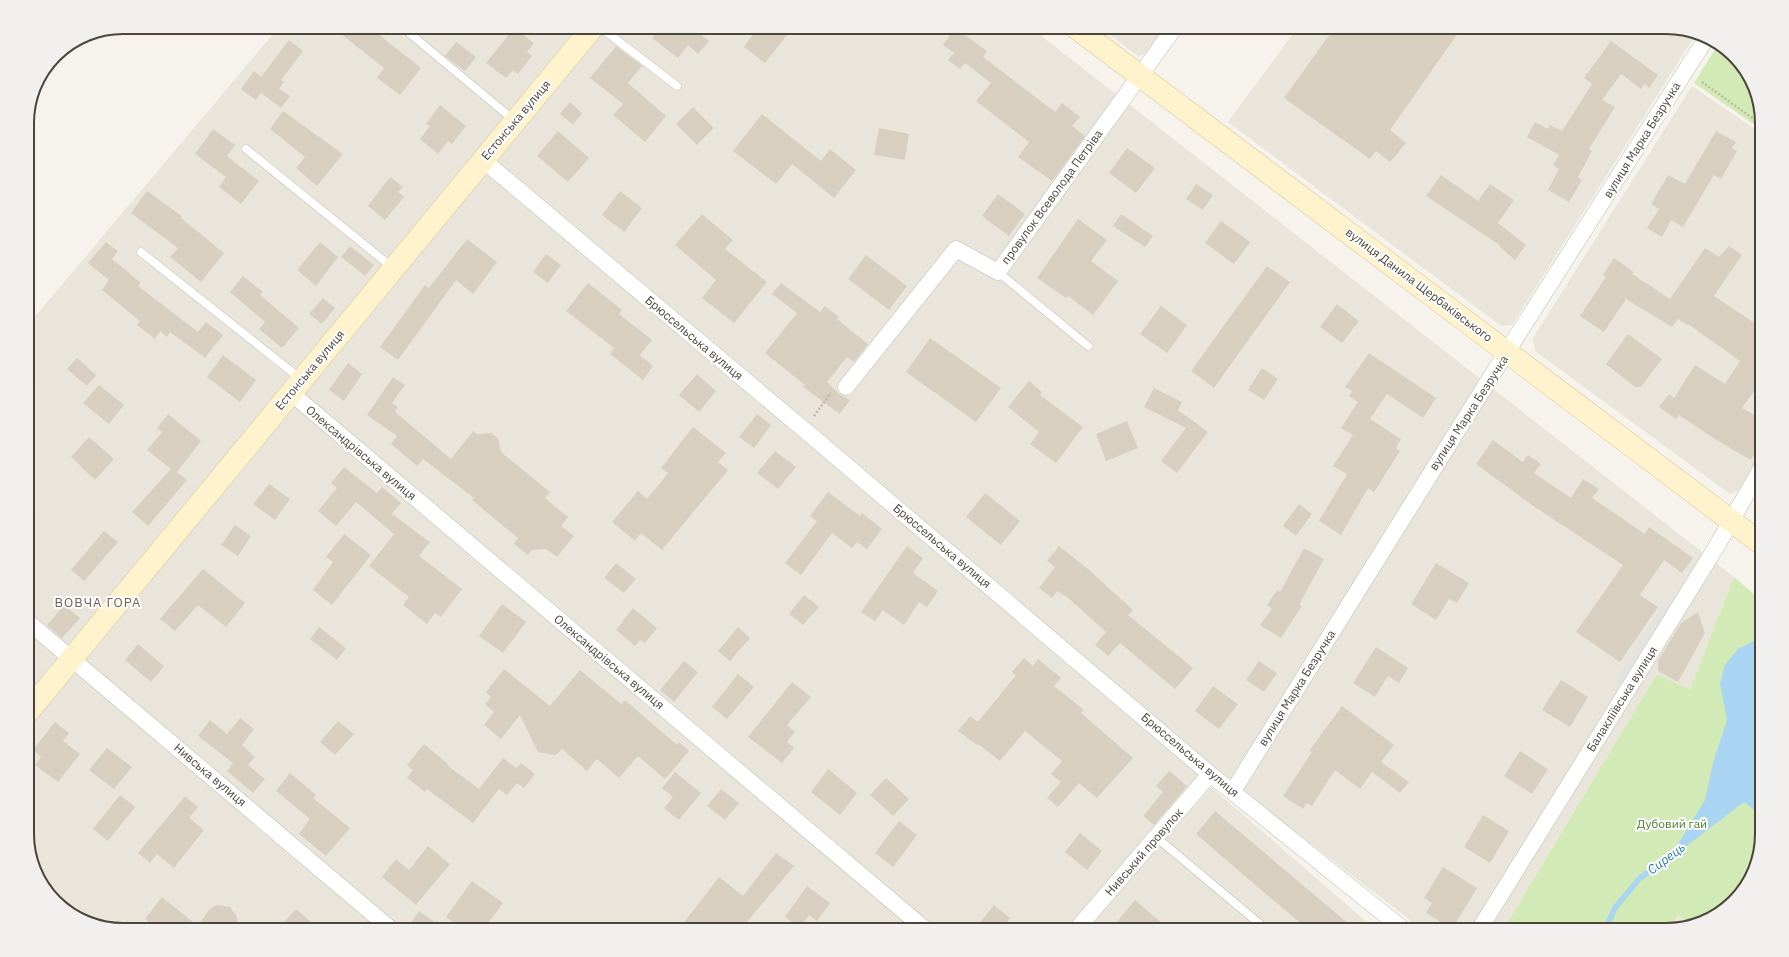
<svg xmlns="http://www.w3.org/2000/svg" width="1789" height="957" viewBox="0 0 1789 957" font-family="'IBM Plex Sans',sans-serif">
	<rect width="100%" height="100%" fill="#f6f3ec"/>
	<path fill="#eae5da" d="M279,27h751l704,550 -44,114 -33,-17 -154,256h-80l-212,-164 -141,164h-947l-43,-10 -37,-33 -16,-46v-515z
		M1100,27h66l-19,26 -9,3z
		M1298,27h368l30,7 -184,291 -11,1 -273,-204z
		M1692,86l70,48v322l-19,32 -13,6 -195,-143 -2,-13z
		M1211,787l165,143h-290z"/>
	<path fill="#efe8d6" d="M1678,915l13,8 -20,6z"/>
	<path fill="#d2eab5" d="M1718,45l28,25 16,47v13l-68,-47z
		M1734,577l28,24v233l-10,43 -38,40 -23,6 -13,-8 -7,14 -5,1h-163l154,-256 33,16z"/>
	<path fill="#e5e3e0" d="M1667,598l11,7 -53,83 -11,-7z"/>
	<path fill="#a9d4f2" d="M1762,637v180l-16,-14h-13l-58,46 30,-49 8,-37 14,-43 -7,-37 5,-18 13,-16z"/>
	<g fill="none" stroke-linecap="round" stroke-linejoin="round">
		<path stroke="#a9d4f2" stroke-width="5.5" d="M1605,930l10,-22 24,-29 104,-80"/>
	</g>
	<path fill="#d8cfc1" d="M332,27h37l52,41 -21,27 -23,-17 7,-10z
		M660,27h31l18,14 -11,13 -10,-9 -10,13 -26,-20z
		M758,27h20l10,7 -23,29 -21,-16z
		M1335,27h115l8,6 -68,97 16,13 -16,19 -14,-11 -6,8 -86,-61z
		M514,28l20,15 -7,9 5,4 -14,18 -5,-4 -7,8 -20,-15z
		M955,28l32,23 -4,6 72,55 7,-9 18,14 -8,9 13,10 -33,45 -34,-24 11,-15 -53,-41 15,-18 -26,-20 -5,6 -12,-9 6,-7 -11,-8z
		M289,40l14,11 -22,29 3,2 -5,7 11,7 -9,12 -20,-15 -5,7 -15,-11 13,-18 7,6z
		M1611,41l47,34 -9,13 -4,-4 -4,5 -20,-15 -19,26 13,7 -26,42 3,2 -14,26 4,3 -13,22 -21,-12 11,-21 -6,-4 6,-10 -32,-18 8,-15 13,7 2,-4 12,6 30,-47 -8,-6z
		M456,42l20,15 -11,14 -20,-15z
		M616,46l26,20 -14,17 38,33 -21,26 -32,-27 10,-11 -33,-26z
		M570,102l12,11 -9,12 -13,-11z
		M440,105l26,21 -14,18 -4,-3 -10,13 -18,-15 10,-13 -4,-2z
		M693,107l21,21 -17,17 -21,-21z
		M283,111l60,43 -26,32 -21,-18 9,-11 -35,-28z
		M762,114l59,47 9,-12 26,21 -22,28 -42,-34 -16,20 -43,-33z
		M879,128l30,6 -4,26 -31,-5z
		M213,129l22,16 -8,11 32,25 -18,23 -22,-17 7,-10 -31,-23z
		M558,131l31,27 -21,24 -31,-26z
		M1716,131l20,11 -4,6 5,3 -16,28 -7,-4 -31,52 -12,-7 -9,17 -15,-9 12,-19 -8,-5 17,-29 17,9z
		M1127,148l28,20 -19,25 -27,-20z
		M1441,175l37,26 12,-17 24,16 -16,23 28,22 -11,15 -15,-13 1,-1 -75,-50z
		M390,177l13,10 -5,5 6,5 -19,23 -17,-14z
		M1196,184l17,11 -10,15 -17,-11z
		M147,191l35,25 -1,2 43,35 -23,29 -31,-25 8,-9 -47,-35z
		M620,191l22,17 -18,24 -22,-17z
		M998,194l27,20 -16,22 -27,-20z
		M702,214l31,26 -8,9 42,33 -33,41 -32,-25 14,-18 -41,-35z
		M1121,214l32,22 -8,11 -32,-21z
		M1078,219l29,21 -16,21 27,20 -25,34 -25,-19 -2,2 -29,-20z
		M1221,221l29,21 -16,22 -29,-21z
		M467,239l30,23 -24,32 -17,-14 -58,80 -18,-13 45,-62 4,3z
		M106,242l12,9 -6,8 29,24 -3,3 60,46 8,-10 17,13 -18,23 -35,-26 -3,5 -7,-6 -5,8 -18,-14 3,-4 -38,-31 7,-10 -21,-17z
		M320,242l18,15 -22,29 -19,-16z
		M350,246l24,19 -9,11 -24,-19z
		M1729,246l13,9 -28,41 48,32v52l-20,28 20,11v21l-11,20 -33,-19 -39,-26 -3,4 -17,-12 10,-13 5,4 21,-33 30,19 15,-23 -52,-37 -1,1 -9,-6 -6,8 -46,-28 -22,33 -24,-16 26,-39 -3,-2 11,-17 20,14 -2,2 38,25 35,-51 14,9z
		M546,254l15,11 -13,18 -15,-11z
		M866,255l41,31 -18,24 -41,-31z
		M1267,266l23,16 -76,106 -23,-17z
		M243,276l20,16 -3,3 39,33 -17,20 -23,-19 6,-7 -35,-30z
		M588,283l34,27 -3,4 33,26 -12,15 13,11 -10,14 -33,-26 4,-6 -48,-37z
		M781,283l39,29 5,-6 14,11 -2,2 31,25 -14,18 -7,-5 -20,25 13,13 10,5 -10,14 -37,-27 2,-2 -40,-32 32,-40 -25,-19z
		M323,298l12,10 -13,16 -13,-10z
		M1337,304l22,17 -17,22 -22,-16z
		M1161,306l26,19 -20,28 -27,-19z
		M1628,334l34,25 -21,28h-6l-29,-23z
		M930,338l71,50 -25,34 -70,-50z
		M1369,353l67,45 -13,20 -36,-24 -17,25 31,20 -5,9 4,3 -26,41 -6,-4 -27,47 -22,-14 28,-47 -14,-8 20,-31 -12,-7 17,-26 -9,-6 3,-5 -7,-4z
		M223,355l33,25 -16,22 -33,-25z
		M77,358l19,17 -9,11 -20,-17z
		M348,363l14,11 -18,27 -15,-11z
		M1262,368l16,11 -14,21 -16,-10z
		M697,374l19,17 -17,21 -20,-17z
		M393,377l12,8 -13,18 6,4 -3,5 56,47 22,-28 4,3 14,-1 7,5 3,14 49,40 -5,6 23,19 -7,9 13,10 -17,21 -11,-8 -14,1 -4,5 -14,-11 4,-6 -46,-38 2,-2 -51,-39 -6,7 -26,-22 6,-8 -30,-21z
		M1029,381l13,11 -2,3 43,32 -27,36 -26,-19 9,-12 -31,-25z
		M99,385l25,20 -15,19 -26,-21z
		M1154,388l28,14 -4,8 30,22 -31,41 -16,-12 25,-33 -42,-21z
		M168,414l33,27 -24,31 10,8 -39,46 -16,-14 39,-43 -24,-19 15,-18 -5,-4z
		M757,414l14,11 -17,23 -15,-11z
		M1127,421l11,27 -32,13 -10,-27z
		M693,427l33,26 -8,9 10,8 -66,80 -21,-17 -6,8 -23,-19 26,-31 9,8 21,-26 -7,-5z
		M89,437l25,22 -19,21 -24,-23z
		M1493,440l30,22 5,-7 13,9 -7,9 37,25 12,-19 16,10 -7,9 53,36 4,-7 44,31 -11,15 -18,-13 -24,35 18,12 -38,55 -44,-30 47,-67 -88,-58 -59,-43z
		M775,451l21,16 -18,22 -21,-16z
		M344,467l33,26 5,-6 19,16 -9,11 38,28 -11,14 43,33 -21,28 -6,-4 -8,11 -24,-19 6,-8 -40,-31 25,-32 -38,-32 -20,24 -18,-15 19,-23 -6,-5z
		M269,484l21,15 -15,21 -22,-16z
		M828,492l32,24 2,-3 20,16 -15,20 -10,-7 -5,6 -20,-15 -31,42 -16,-12 32,-42 -7,-5z
		M985,493l35,28 -19,24 -35,-28z
		M1299,504l13,10 -16,22 -13,-10z
		M235,525l16,11 -13,20 -17,-11z
		M104,531l14,11 -34,39 -13,-11z
		M344,534l27,21 -39,50 -19,-15 20,-28 -7,-5z
		M907,546l16,12 -10,15 25,18 -11,16 -8,-5 -15,23 -21,-15 -8,11 -14,-9z
		M1059,546l29,23 45,41 -5,5 65,53 -18,21 -55,-46 -12,13 -13,-11 11,-13 -39,-35 -10,-6 -5,7 -13,-10 16,-21 -8,-6z
		M1304,548l20,11 -25,46 3,1 -21,32 -21,-13 12,-16 -5,-4 10,-15 3,2z
		M616,563l20,16 -12,14 -20,-15z
		M1436,563l33,20 -12,20 -8,-4 -13,21 -25,-16z
		M203,569l42,34 -19,24 -28,-22 -23,26 -15,-12z
		M804,595l15,12 -16,18 -14,-11z
		M502,604l24,18 -23,31 -24,-17z
		M64,605l16,13 -18,20 -15,-13z
		M633,608l24,20 -12,15 -5,-3 -5,6 -19,-16z
		M1698,612l7,21 -27,49 -20,-11v-10l23,-38z
		M319,627l27,21 -9,12 -27,-21z
		M738,627l12,11 -20,23 -12,-10z
		M138,644l26,22 -13,16 -26,-22z
		M1376,647l32,21 -9,15 -11,-7 -13,21 -22,-14z
		M1024,658l9,8 5,-7 23,19 -7,8 30,24 -3,3 52,45 -36,40 -18,-15 -21,24 -11,-9 14,-16 -10,-8 11,-13 -37,-30 -25,30 -22,-17 -1,1 -19,-14 12,-15 8,6 38,-47 -4,-3z
		M684,661l14,11 -24,30 -14,-12z
		M1259,661l18,12 -13,19 -18,-12z
		M504,669l46,37 30,-36 41,34 4,-4 52,45 2,-3 10,9 -24,28 -27,-23 -19,22 -22,-19 -10,12 -25,-22 -6,6 -18,-3 -18,-37 -19,24 -17,-14 10,-13 -9,-8 6,-7 -5,-5z
		M738,674l16,13 -27,32 -15,-12z
		M1561,680l27,17 -18,30 -28,-17z
		M792,682l19,15 -24,28 8,7 -8,10 7,6 -12,15 -34,-26z
		M1213,686l25,18 -19,25 -24,-18z
		M1342,706l52,39 -13,17 28,20 -9,11 -28,-21 -12,17 -25,-19 -23,36 -5,-3 -4,6 -20,-13 29,-44 -3,-1z
		M240,718l14,11 -12,16 13,12 -7,8 17,14 -12,14 -26,-22 6,-8 -35,-27 12,-16 17,14z
		M338,721l16,13 -19,21 -15,-13z
		M55,722l14,11 -6,8 17,13 -22,28 -23,-17 6,-8 -8,-7z
		M424,744l24,20 -1,1 32,24 24,-31 13,10 5,-5 14,11 -11,14 -7,-5 -10,12 -8,-6 -26,34 -46,-34 -2,3 -18,-14 6,-8 -6,-5z
		M107,748l25,19 -18,22 -25,-19z
		M1520,751l28,18 -16,25 -28,-18z
		M828,769l29,24 -17,22 -29,-23z
		M1169,771l18,15 -33,39 -11,-9 20,-24 -7,-6z
		M675,772l26,21 -22,27 -15,-12 9,-11 -11,-9z
		M290,773l26,22 -3,3 37,30 -24,28 -27,-22 11,-15 -34,-28z
		M886,778l23,21 -16,17 -23,-21z
		M721,789l18,14 -14,17 -18,-14z
		M120,795l15,12 -27,34 -15,-12z
		M185,796l13,11 -9,11 15,12 -30,38 -17,-14 -7,9 -12,-10z
		M1215,811l141,119h-47l-42,-35 -71,-61z
		M1483,815l26,16 -19,32 -26,-16z
		M899,821l18,14 -24,32 -18,-14z
		M1080,833l22,18 -15,19 -22,-18z
		M428,846l22,18 -34,41 -34,-28 14,-18 13,11z
		M776,853l18,13 -54,64h-62l41,-53 24,19z
		M1443,867l34,21 -25,41 -26,-16 6,-10 -8,-5z
		M472,881l31,22 -20,27h-9l-11,-8 -3,5 -14,-10z
		M807,886l23,17 -13,18 -8,-6 -9,13 -15,-11z
		M162,897l36,29 11,-16 5,-4 5,-1 11,2 7,10 1,13h-79l-14,-11z
		M1135,900l35,30h-60z
		M994,905l16,13 -9,12h-27z
		M296,909l24,21h-43z
		M419,911l27,19h-40z"/>
	<g fill="none" stroke-linecap="round" stroke-linejoin="round">
		<defs>
			<path id="lane" d="M402,27l113,94
				M600,27l77,59
				M246,149l147,119
				M141,252l161,128
				M998,272l90,74
				M1156,837l111,93"/>
			<path id="street" d="M483,160l331,278 396,336 194,156
				M846,387l110,-138 42,23 177,-245
				M291,393l635,537
				M27,621l365,309
				M1233,791l256,-411 218,-343
				M1076,930l134,-156
				M1479,930l236,-381 47,-82"/>
			<path id="secondary" d="M1075,27l687,517
				M27,713l566,-686"/>
		</defs>
		<use href="#lane" stroke="#c2bbae" stroke-width="9"/>
		<use href="#street" stroke="#c2bbae" stroke-width="17"/>
		<use href="#secondary" stroke="#d6c79b" stroke-width="23"/>
		<path stroke="#c4b79f" stroke-width="2.5" stroke-dasharray="2 2" stroke-linecap="butt" d="M1702,82l60,43
			M814,416l17,-23"/>
		<use href="#lane" stroke="#fff" stroke-width="8"/>
		<use href="#street" stroke="#fff" stroke-width="16"/>
		<use href="#secondary" stroke="#fff3cd" stroke-width="22"/>
	</g>
	<g text-anchor="middle" stroke-width="4" stroke-linejoin="round" paint-order="stroke">
		<g font-size="12" fill="#4b4439" stroke="#fff">
			<text transform="translate(516 120) rotate(-50)" y="4">Естонська вулиця</text>
			<text transform="translate(1642 140) rotate(-58)" y="4">вулиця Марка Безручка</text>
			<text transform="translate(1052 197) rotate(-54)" y="4">провулок Всеволода Петріва</text>
			<text transform="translate(1419 285) rotate(37)" y="4">вулиця Данила Щербаківського</text>
			<text transform="translate(694 338) rotate(40)" y="4">Брюссельська вулиця</text>
			<text transform="translate(310 370) rotate(-50)" y="4">Естонська вулиця</text>
			<text transform="translate(1469 413) rotate(-57)" y="4">вулиця Марка Безручка</text>
			<text transform="translate(361 453) rotate(40)" y="4">Олександрівська вулиця</text>
			<text transform="translate(942 546) rotate(40)" y="4">Брюссельська вулиця</text>
			<text transform="translate(609 662) rotate(40)" y="4">Олександрівська вулиця</text>
			<text transform="translate(1297 688) rotate(-58)" y="4">вулиця Марка Безручка</text>
			<text transform="translate(1622 699) rotate(-58)" y="4">Балакліївська вулиця</text>
			<text transform="translate(1190 755) rotate(40)" y="4">Брюссельська вулиця</text>
			<text transform="translate(210 775) rotate(40)" y="4">Нивська вулиця</text>
			<text transform="translate(1144 852) rotate(-49)" y="4">Нивський провулок</text>
		</g>
		<g font-size="12" fill="#4a7f2a" stroke="#fff">
			<text x="1672" y="828">Дубовий гай</text>
		</g>
		<g font-size="13" letter-spacing="1" fill="#6e6250" stroke="#fff">
			<text x="98" y="607">ВОВЧА ГОРА</text>
		</g>
		<g font-size="13" font-style="italic" fill="#2e7ab2" stroke="#fff">
			<text transform="translate(1666 858) rotate(-37)" y="5">Сирець</text>
		</g>
	</g>
	<path d="M0 0H1789V957H0ZM123 34H1666A89 89 0 0 1 1755 123V834A89 89 0 0 1 1666 923H123A89 89 0 0 1 34 834V123A89 89 0 0 1 123 34Z" fill="#f1f0ef" fill-rule="evenodd"/>
	<path fill="none" stroke="#4b4439" stroke-width="2" d="M123 34H1666A89 89 0 0 1 1755 123V834A89 89 0 0 1 1666 923H123A89 89 0 0 1 34 834V123A89 89 0 0 1 123 34Z"/>
</svg>
